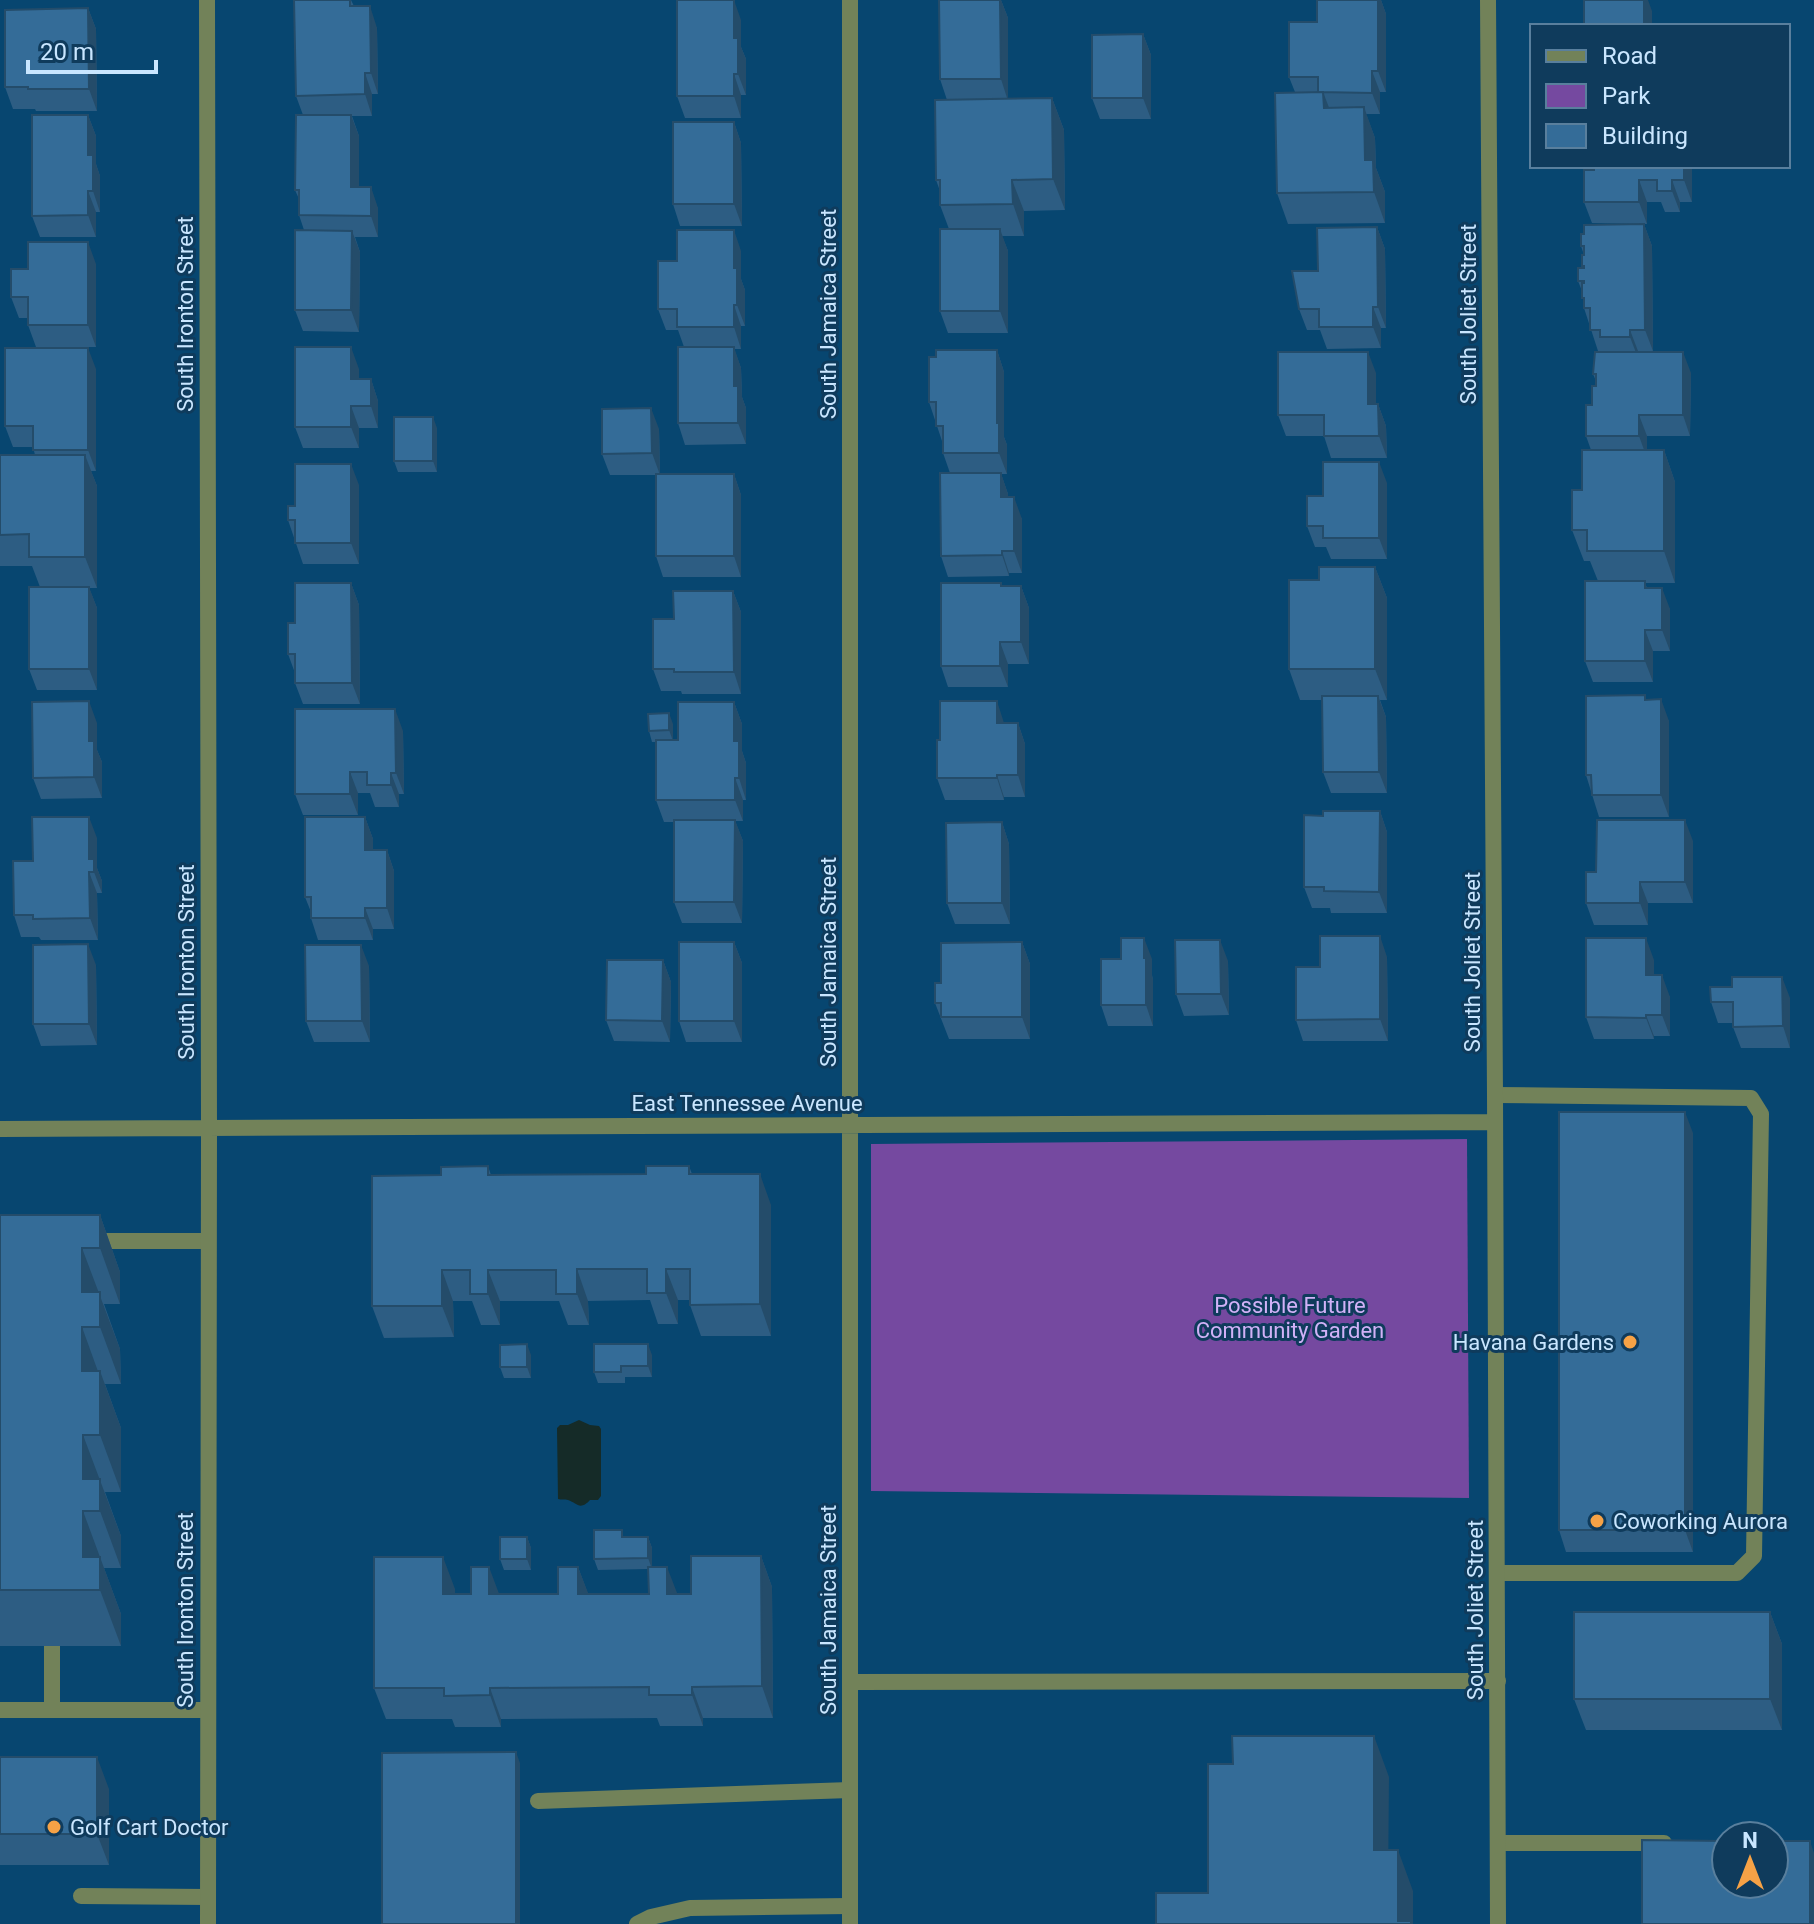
<svg xmlns="http://www.w3.org/2000/svg" width="1814" height="1924" viewBox="0 0 1814 1924" font-family="Roboto,sans-serif">
	<rect width="100%" height="100%" fill="#074670"/>
	<path fill="#7549a0" d="M1467,1139l2,359 -598,-7v-347z"/>
	<path fill="#152b28" d="M579,1420l11,5 9,1 2,3v67l-3,4h-8c-10,11 -13,3 -22,0 -3,-1 -7,0 -10,-1l-1,-71 3,-3h8z"/>
	<g fill="none" stroke-linecap="round" stroke-linejoin="round">
		<path stroke="#728259" stroke-width="16" d="M1495,1095l256,3 10,16 -7,442 -17,17h-240
			M90,1241h118
			M52,1646v64
			M850,1682l648,-1
			M0,1710h206
			M538,1801l312,-11
			M1498,1843h166
			M81,1896l127,1
			M637,1924l14,-7 39,-9 160,-2"/>
		<path stroke="#728259" stroke-width="16" d="M207,0l2,1128 -1,796
			M1488,0l7,1095 3,829
			M0,1129l1495,-7
			M850,1924v-1924"/>
	</g>
	<path fill="#2d5d83" d="M294,0h57l3,6 23,22 1,66h-6v22h-20l7,20v51l19,21v29h-23l5,15 -1,80 -56,-1 -8,-21 9,-80 -5,-15v-16l-4,-9 8,-75 -7,-19z
		M939,0h62l7,18v81l44,-1 12,32 1,80 -41,1v25h-22l6,15v82h-60l-8,-22 9,-82 -9,-24v-14l-4,-11 11,-80 -7,-21z
		M1317,0h64l5,14v78h-6v22h-14l9,24 1,30 9,24v31l-97,1 -11,-31 18,-101 -6,-15 28,-55z
		M88,8l8,21 1,82h-61l-1,-2h-22l-8,-22z
		M741,20v27l5,12v36h-5v23h-56l-8,-22z
		M1143,34l8,21v64h-51l-8,-21z
		M88,115l8,21v28l4,12v36h-4v25h-56l-8,-21z
		M734,122l7,21 1,83h-62l-7,-22z
		M1594,166h98v36h-12v10h-15l-4,-10h-14v22l-55,-1 -8,-21 10,-32z
		M1644,224l8,22 1,105h-15v1l53,21 -1,63h-43v14h17l11,32v101h-30l2,5 23,21v42h-17v31h-60l-8,-21 13,-80 -8,-20h-6l-12,-31 19,-80 -5,-14 10,-50v-5l-3,-7 13,-22v-1h-8l-14,-43 -2,-17 -4,-10 6,-26 -3,-9z
		M1377,227l8,22 1,79h-5v20l-54,1 -7,-19h-13l-8,-21 19,-38z
		M741,251v28l4,11v36h-4v23h-7l7,19 1,29 4,11v36l-61,1 -7,-22 6,-76 -6,-17h-12l-8,-21 19,-48z
		M96,264v83h-60l-8,-22v-7h-9l-8,-21 17,-28z
		M997,350l7,22v65l3,8v29h-6l7,20v3l14,22v54h-13v3l-61,1 -7,-21 9,-83 -7,-20v-9l-14,-42 7,-45z
		M96,369v102h-5l6,15v102h-8l8,20v82h-60l-8,-21 11,-82 -8,-21h-32v-111h35l-2,-8h-20l-8,-21z
		M359,369v10h12l7,22v27h-19v20h-56l-8,-21z
		M1376,373v31h2l8,22 1,32h-56l-7,-22h-38l-8,-21z
		M437,428v44h-39l-4,-11z
		M659,429l1,45h74l7,21v82h-78l-7,-21v-81h-46l-8,-21z
		M1387,483v76h-56l-5,-12h-11l-8,-21 16,-30z
		M359,485v79h-56l-15,-44 7,-14z
		M1375,567l12,31v102h-7l6,17 1,76h-56l-8,-21 -1,-72h-22l-11,-31 30,-89z
		M351,583l8,22 1,99h-57l-8,-21v-10l-7,-19 7,-31z
		M1001,583l1,3h19l8,22v56h-21v23h-60l-7,-21z
		M733,591l8,21v82h-59l-1,-3h-20l-8,-22 21,-50z
		M1647,700l22,21v96h-70l-13,-42z
		M734,702l8,22v27l4,12v37h-3v21h-8l8,20 -1,82h-60l-8,-21v-80h-10l-8,-22v-58h-4l-3,-11 24,-7v16h5z
		M97,723v27l5,12v36l-61,1 -8,-21z
		M1004,723h14l7,21v53h-21v3h-59l-8,-22 3,-38z
		M403,731l1,63h-5v13h-24l-5,-14h-12v22h-55l-8,-21z
		M1380,811l7,21v81h-56l-1,-5h-18l-8,-21 19,-71z
		M365,817l8,22v11h14l7,21v58h-21v11h-55l-7,-22v-6l-6,-15z
		M1002,822l7,22 1,80h-55l-8,-21z
		M97,838v30l5,13v12h-5l1,47h-57l-2,-3h-18l-7,-22 19,-54z
		M1693,841v62h-45v22h-54l-8,-22 10,-31z
		M734,942l8,21v79h-56l-7,-21z
		M1022,942l8,22v75h-81l-14,-36 6,-20z
		M1387,957l1,84h-85l-7,-21z
		M1152,959v16l1,5v46h-45l-7,-21z
		M663,960l8,22 -1,60 -56,-1 -8,-21z
		M1654,960v15l16,22v39h-16v3h-60l-8,-22z
		M1228,961l1,54 -45,1 -8,-22z
		M96,965l1,80 -56,1 -8,-22z
		M369,966l1,76h-56l-8,-21z
		M1790,998v50h-49l-8,-21v-4h-15l-7,-21z
		M1693,1133v419h-127l-7,-22z
		M488,1166l3,9 155,-1 43,-8 3,8 79,31v131h-70l-11,-31v-5h-12v24h-20l-8,-24 -62,1 1,24h-21l-9,-24h-59v24h-19l-9,-24h-19l1,36 -70,1 -12,-32z
		M0,1215h100l20,57v32h-16l16,45 1,35h-16l16,44v64h-16l16,44v32h-17l17,46v32h-121z
		M531,1355v23h-27l-4,-11z
		M652,1355v22h-27v6h-27l-4,-11z
		M527,1537l4,11v22h-27l-4,-11z
		M624,1537h24l4,11v19l25,27h14l70,-38 11,31 1,131h-70v8h-43l-3,-8 -156,1v8h-46l-3,-8h-66l-12,-31 81,-99v5h103l20,-27 10,27h61l-1,-25 -50,1 -4,-11z
		M1770,1612l12,32v86h-196l-12,-31z
		M0,1757l109,32v76h-109z"/>
	<path fill="#244c6a" d="M734,0l7,20v27l5,12v36l-8,-21 -4,-36z
		M1000,0h1l7,18v83l-7,-22z
		M1378,0h3l5,14v78l-8,-21z
		M1644,0h4l4,11v15h-8z
		M370,6l7,22 1,66 -7,-21z
		M88,8l8,21 1,82 -8,-22z
		M1143,34l8,21v64l-8,-21z
		M1372,71l8,21v22l-8,-21z
		M365,73l7,21v22l-7,-22z
		M734,74l7,21v23l-7,-22z
		M1323,92l12,31 -11,-15z
		M1052,98l12,32 1,80 -12,-31z
		M1364,107l11,31 1,30 9,24v31l-11,-31 -9,-32z
		M88,115l8,21v28l4,12v36l-7,-21 -5,-36z
		M351,115l8,21v72l-8,-21z
		M734,122l7,21 1,83 -8,-22z
		M1684,166h8v36l-8,-22z
		M1012,180l12,31v25l-11,-32z
		M1639,180l8,22v22l-8,-22z
		M1672,180l8,22v10l-8,-21z
		M371,187l7,21v29l-7,-21z
		M88,191l8,21v25l-8,-22z
		M1644,224l8,22 1,105 -8,-21z
		M1377,227l8,22 1,79 -8,-21z
		M1000,229l8,22v82l-8,-22z
		M734,230l7,21v28l4,11v36l-8,-21 -3,-37z
		M352,231l8,21 -1,80 -8,-22z
		M88,242l8,22v83l-8,-22z
		M734,305l7,21v23l-7,-22z
		M1373,307l8,21v20l-8,-21z
		M1630,330l8,21v7l-8,-21z
		M351,347l8,22v32l-8,-22z
		M734,347l7,21 1,29 4,11v36l-8,-21 -4,-37z
		M88,348l8,21v102l-8,-21z
		M997,350l7,22v65l3,8v29l-8,-21 -2,-30z
		M1368,352l8,21v53l-8,-22z
		M1683,352l8,21 -1,63 -7,-21z
		M371,379l7,22v27l-7,-22z
		M1378,404l8,22 1,32 -8,-22z
		M351,406l8,22v20l-8,-21z
		M651,408l8,21 1,46 -8,-22z
		M1639,415l8,21v22l-8,-22z
		M433,417l4,11v44l-4,-11z
		M1664,450l11,32v101l-11,-32z
		M85,455l12,31v102l-12,-31z
		M1379,462l8,21v76l-8,-21z
		M351,464l8,21v79l-8,-21z
		M1001,473l7,21v25l-7,-22z
		M734,474l7,21v82l-7,-21z
		M1014,497l8,22v54l-8,-22z
		M1002,551l7,22v3l-7,-21z
		M1375,567l12,31v102l-12,-31z
		M351,583l8,22 1,99 -8,-21z
		M1021,586l8,22v56l-8,-22z
		M89,587l8,21v82l-8,-21z
		M1662,588l8,21v42l-8,-21z
		M733,591l8,21v82l-7,-22z
		M1645,630l8,21v31l-8,-21z
		M1000,642l8,22v23l-8,-21z
		M1378,696l8,21 1,76 -8,-21z
		M1661,699l8,22v96l-8,-22z
		M89,701l8,22v27l5,12v36l-8,-21 -5,-36z
		M997,701l7,22h-7z
		M734,702l8,22v27l4,12v37l-7,-22 -5,-37z
		M395,709l8,22 1,63 -8,-21z
		M669,713l4,11v17l-4,-11z
		M1018,723l7,21v53l-7,-22z
		M350,772l8,21v22l-8,-21z
		M391,773l8,21v13l-8,-22z
		M997,775l7,22v3l-7,-22z
		M735,778l8,22v21l-8,-21z
		M1380,811l7,21v81l-8,-21z
		M89,817l8,21v30l5,13v12l-13,-34z
		M365,817l8,22v32l-8,-21z
		M735,820l8,21 -1,82 -8,-21z
		M1685,820l8,21v62l-8,-21z
		M1002,822l7,22 1,80 -8,-21z
		M387,850l7,21v58l-7,-21z
		M89,872l8,21 1,47 -8,-22z
		M1640,882l8,21v22l-8,-22z
		M365,908l8,21v11l-8,-22z
		M1380,936l7,21 1,84 -8,-22z
		M1144,938l8,21v16l1,5v46l-7,-21z
		M1646,938l8,22v37l-8,-22z
		M1220,940l8,21 1,54 -8,-21z
		M734,942l8,21v79l-8,-21z
		M1022,942l8,22v75l-8,-22z
		M88,944l8,21 1,80 -8,-21z
		M361,945l8,21 1,76 -8,-21z
		M663,960l8,22 -1,60 -8,-21z
		M1662,975l8,22v39l-8,-21z
		M1782,977l8,21v50l-7,-22z
		M1646,1015l8,21v3l-8,-21z
		M1685,1112l8,21v419l-8,-22z
		M760,1174l11,31v131l-11,-32z
		M100,1215l20,57v32l-20,-56z
		M82,1248l38,101 1,35 -21,-57 -18,-35z
		M577,1269l11,32 1,24 -12,-31z
		M666,1269l12,31v24l-12,-31z
		M442,1270l11,31 1,36 -12,-31z
		M488,1270l12,31v24l-12,-31z
		M82,1327l18,50v-6l21,57v64l-21,-57 -18,-64z
		M527,1344l4,11v23l-4,-11z
		M648,1344l4,11v22l-4,-11z
		M83,1435l38,101v32l-21,-57 -17,-32z
		M83,1511l38,103v32l-21,-56 -17,-33z
		M527,1537l4,11v22l-4,-11z
		M648,1537l4,11v21l-4,-11z
		M761,1556l11,31 1,131 -11,-32z
		M443,1557l12,32v37l-12,-32z
		M489,1567l12,32 -12,-5z
		M578,1567l12,31 -12,-4z
		M667,1567l12,31 -12,-4z
		M1770,1612l12,32v86l-12,-31z
		M692,1687l11,31v8l-11,-31z
		M490,1688l11,31v8l-11,-32z
		M1374,1736l15,41 -1,114 -14,-41z
		M516,1752l4,11v161h-4z
		M97,1757l12,32v76l-12,-31z
		M1810,1841l4,12v71h-4z
		M1398,1850l15,41v33h-14l-1,-3z"/>
	<path fill="#346c98" stroke="#244c6a" stroke-width="2" d="M294,0h56v6h20l1,67h-6v21l-69,2z
		M677,0h57v38h4v36h-4v22h-57z
		M939,0h61l1,79h-61z
		M1317,0h61v71h-6v22l-54,-1v-15h-29v-55h28z
		M1584,0h60v26h-60z
		M88,8l1,81h-61v-2h-23v-77z
		M1143,34v64h-51v-63z
		M1323,92l1,16 40,-1 1,53h8l1,32 -97,1 -2,-100z
		M1052,98l1,81 -41,1 1,24 -73,1v-25h-4l-1,-80z
		M32,115h56v40h5v36h-5v24l-56,1z
		M296,115h55v72h20v29l-72,-1v-25h-4z
		M673,122h61v82h-61z
		M1594,166h90v14h-12v11h-15v-11h-18v22h-55v-32h10z
		M1644,224l1,106h-15v7h-30v-7h-10v-22h-6v-10h-2v-15h2v-2h-6v-13h6v-2h-2v-11h2v-9h-3v-12h3v-9z
		M1377,227l1,80h-5v20h-54v-18h-20l-7,-38h26l-1,-43z
		M940,229h60v82h-60z
		M295,230l57,1 -1,79h-56z
		M677,230h57v38h3v37h-3v22h-57v-18h-19v-48h19z
		M28,242h60v83h-60v-28h-17v-28h17z
		M295,347h56v32h20v27h-20v21h-56z
		M678,347h56v39h4v37h-60z
		M5,348h83v102h-55v-24h-28z
		M936,350h61v73h2v30h-56v-27h-7v-24h-7v-45h7z
		M1278,352h90v52h10l1,32h-55v-21h-46z
		M1595,352h88v63h-44v21h-53v-31h6v-19h4v-12h-3z
		M651,408l1,45 -50,1v-45z
		M394,417h39v44h-39z
		M1582,450h82v101h-77v-21h-15v-40h10z
		M0,455h85v102h-56v-23l-29,1z
		M1323,462h56v76h-56v-12h-16v-30h16z
		M295,464h56v79h-56v-23h-7v-14h7z
		M940,473h61v24h13v54h-12v4l-61,1z
		M656,474h78v82h-78z
		M1319,567h56v102h-86v-89h30z
		M1585,581h60v7h17v42h-17v31h-60z
		M295,583h56l1,100h-57v-29h-7v-31h7z
		M941,583h60v3h20v56h-21v24h-59z
		M29,587h60v82h-60z
		M673,591h60l1,81h-60v-3h-21v-50h21z
		M1645,695v5l16,-1v96h-69l-1,-20h-5v-79z
		M1322,696h56l1,76h-56z
		M89,701v40h5v36l-61,1 -1,-76z
		M940,701h57v22h21v52h-21v3h-60v-38h3z
		M678,702h56v39h5v37h-4v22h-79v-60h22z
		M295,709h100l1,64h-5v12h-24v-13h-17v22h-55z
		M669,713v17l-20,1 -1,-17z
		M1323,811h57l-1,81 -55,-1v-4h-20v-72l19,1z
		M32,817h57v42h5v13h-5l1,46 -57,1v-4h-19l-1,-54h20z
		M305,817h60v33h22v58h-22v10h-54v-21h-6z
		M674,820h61l-1,82h-60z
		M1597,820h88v62h-45v21h-54v-31h10z
		M1002,822v81h-55l-1,-80z
		M1320,936h60v83l-84,1v-53h24z
		M1121,938h23v20h2v47h-45v-46h20z
		M1586,938h60v37h16v40h-16v3l-60,-1z
		M1175,940h45l1,54h-45z
		M679,942h55v79h-55z
		M1022,942v75h-81v-14h-6v-20h6v-40z
		M88,944l1,80h-56v-79z
		M305,945h56l1,76h-56z
		M607,960h56l-1,61 -56,-1z
		M1732,977h50l1,49 -50,1v-25h-22l-1,-15h22z
		M1559,1112h126v418h-126z
		M488,1166v9l158,-1v-8h43v8h71v130l-70,1v-36h-24v24h-19v-24h-70v25h-21v-24h-68v24h-18v-24h-28v36h-70v-130l69,-1v-8z
		M0,1215h100v33h-18v44h18v35h-18v44h18v64h-17v44h17v32h-17v46h17v33h-100z
		M527,1344v23h-27v-22z
		M594,1344h54v22h-27v6h-27z
		M594,1530h28v7h26v21l-54,1z
		M500,1537h27v22h-27z
		M691,1556h70l1,130 -70,1v8h-43v-8l-159,1v7l-46,1v-8h-70v-131h69v37h28v-27h18v27h69v-27h20v27h71l-1,-27h19v27h24z
		M1574,1612h196v87h-196z
		M1232,1736h142v114h24v71h13v3h-255v-31h52v-129h25z
		M516,1752v172h-134v-171z
		M0,1757h97v77h-97z
		M1642,1840l84,1v43h48v-43h36v83h-168z"/>
	<g fill="#f6a246" stroke="#0f3b5c" stroke-width="3">
		<circle cx="1630" cy="1342" r="8"/>
		<circle cx="1597" cy="1521" r="8"/>
		<circle cx="54" cy="1827" r="8"/>
	</g>
	<g text-anchor="middle" stroke-width="6" stroke-linejoin="round" paint-order="stroke">
		<g font-size="22" fill="#c9e6ff" stroke="#0f3b5c">
			<text transform="translate(185 314) rotate(-90)" y="8">South Ironton Street</text>
			<text transform="translate(828 314) rotate(-90)" y="8">South Jamaica Street</text>
			<text transform="translate(1468 314) rotate(-90)" y="8">South Joliet Street</text>
			<text transform="translate(186 962) rotate(-90)" y="8">South Ironton Street</text>
			<text transform="translate(828 962) rotate(-90)" y="8">South Jamaica Street</text>
			<text transform="translate(1472 962) rotate(-90)" y="8">South Joliet Street</text>
			<text x="747" y="1111">East Tennessee Avenue</text>
			<text transform="translate(185 1610) rotate(-90)" y="8">South Ironton Street</text>
			<text transform="translate(828 1610) rotate(-90)" y="8">South Jamaica Street</text>
			<text transform="translate(1475 1610) rotate(-90)" y="8">South Joliet Street</text>
		</g>
		<g font-size="22" fill="#d1b1f7" stroke="#0f3b5c">
			<text x="1290" y="1313">Possible Future<tspan x="1290" dy="25">Community Garden</tspan></text>
		</g>
		<g font-size="22" fill="#c9e6ff" stroke="#0f3b5c" text-anchor="start">
			<text x="1614" y="1350" text-anchor="end">Havana Gardens</text>
			<text x="1613" y="1529">Coworking Aurora</text>
			<text x="70" y="1835">Golf Cart Doctor</text>
		</g>
	</g>
	<rect x="1530" y="24" width="260" height="144" fill="#0f3b5c" stroke="#597f9d" stroke-width="2"/>
	<rect x="1546" y="50" width="40" height="12" fill="#728259" stroke="#597f9d" stroke-width="2"/>
	<text x="1602" y="64" font-size="24" fill="#c9e6ff">Road</text>
	<rect x="1546" y="84" width="40" height="24" fill="#7549a0" stroke="#597f9d" stroke-width="2"/>
	<text x="1602" y="104" font-size="24" fill="#c9e6ff">Park</text>
	<rect x="1546" y="124" width="40" height="24" fill="#346c98" stroke="#597f9d" stroke-width="2"/>
	<text x="1602" y="144" font-size="24" fill="#c9e6ff">Building</text>
	<g transform="translate(1750 1860)"><circle r="38" fill="#0f3b5c" stroke="#597f9d" stroke-width="2"/>
	<path d="M0-6L14 30L0 20L-14 30Z" fill="#f6a246"/>
	<text y="-12" font-size="22" font-weight="bold" text-anchor="middle" fill="#c9e6ff">N</text>
	</g>
	<path d="M28 60v12h128v-12" fill="none" stroke="#c9e6ff" stroke-width="4"/>
	<text x="40" y="60" font-size="24" fill="#c9e6ff" stroke="#0f3b5c" stroke-width="6" paint-order="stroke">20 m</text>
</svg>
